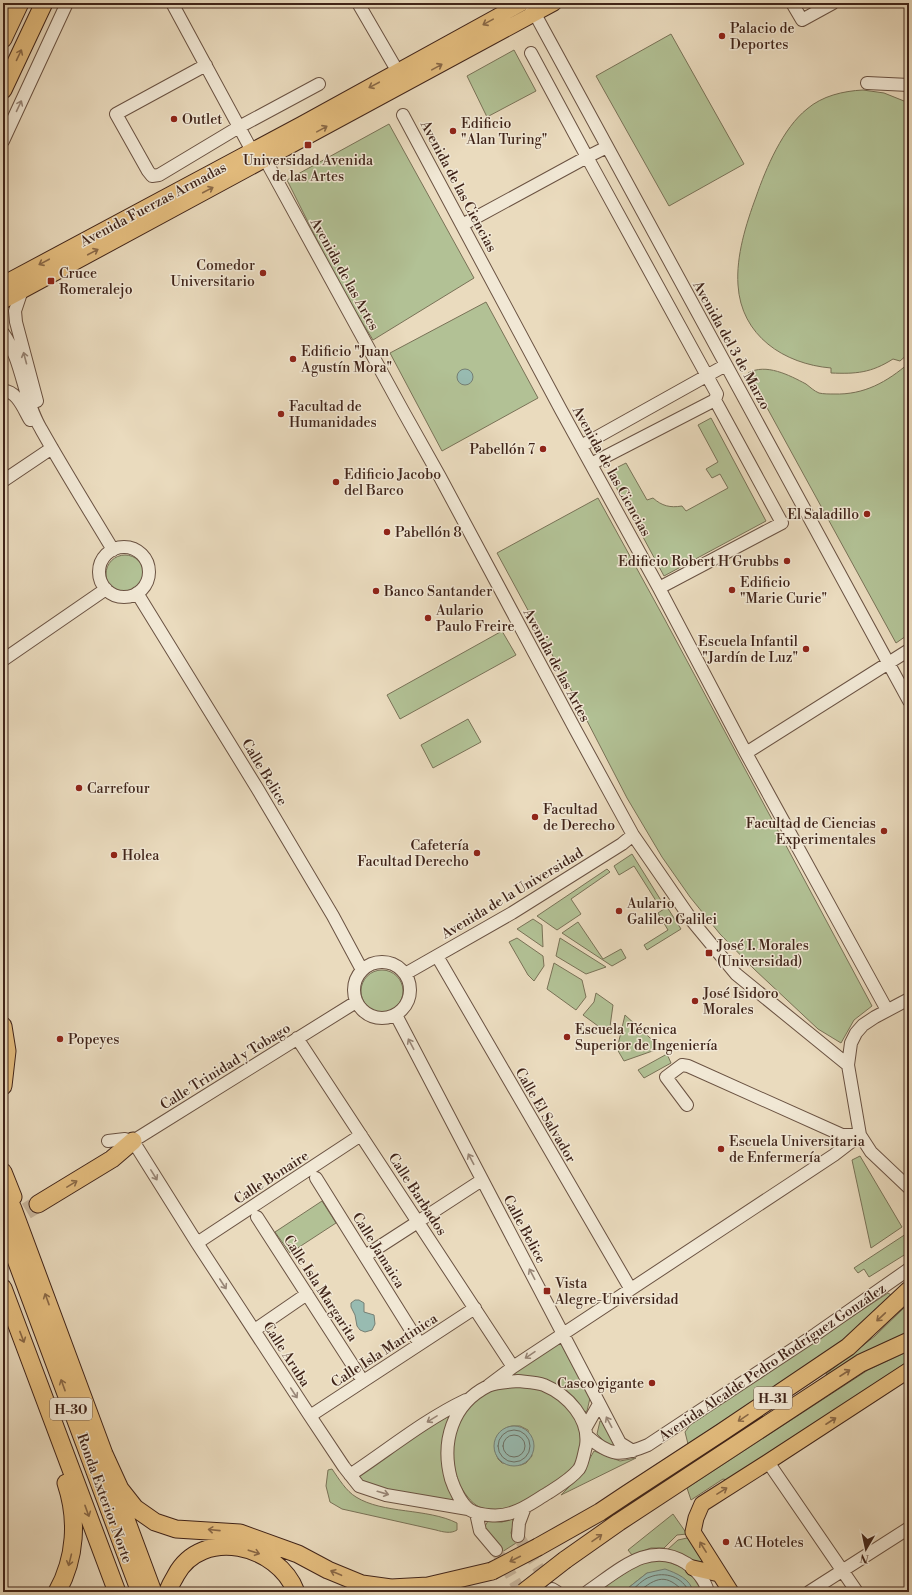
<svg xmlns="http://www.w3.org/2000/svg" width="912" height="1595" viewBox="0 0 912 1595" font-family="'Libre Bodoni',serif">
	<rect width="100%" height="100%" fill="#eadbbe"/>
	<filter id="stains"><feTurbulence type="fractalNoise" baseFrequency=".005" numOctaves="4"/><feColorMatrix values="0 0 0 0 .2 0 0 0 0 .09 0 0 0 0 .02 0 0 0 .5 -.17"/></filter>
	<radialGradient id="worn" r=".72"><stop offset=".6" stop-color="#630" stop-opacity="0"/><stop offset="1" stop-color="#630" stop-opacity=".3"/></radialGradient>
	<path fill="#b2c195" stroke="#797257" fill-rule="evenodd" d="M671,34l73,130 -75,42 -73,-130z
		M514,50l22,41 -49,26 -20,-41z
		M863,90l21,3 25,10v250l-9,8 -7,-2c-22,14 -37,15 -62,14v-5c-47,-4 -90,-32 -93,-83 -2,-29 8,-61 18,-88 10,-29 27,-69 51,-88 15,-13 36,-18 56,-19z
		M389,124l85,154 -101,62 -32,-52 -54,-108z
		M486,302l52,96 -96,53 -52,-98z
		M909,363v271l-13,9 -148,-270c18,-10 41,2 58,11 4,3 8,7 13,9 4,1 10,1 15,1 30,1 53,-12 75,-31z
		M711,418l55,103 -102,55 -56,-104 18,-9 21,37 6,-2c9,8 17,10 29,8l4,5 42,-23 -8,-14 -8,4 -6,-9 12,-7 -20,-37z
		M598,498l66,120 208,388 -18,14 -13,23 -23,-14 -64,-60 -34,-35 -30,-37 -28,-40 -35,-59 -59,-114 -71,-131z
		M106 574a19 19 0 1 1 38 0a19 19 0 1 1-38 0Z
		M502,631l14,24 -116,64 -13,-24z
		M468,719l13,23 -48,26 -12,-23z
		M632,854l30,48 -4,2 -24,-38 -15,9 -5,-9z
		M607,869l3,3 -39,27 10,15 -24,16 -20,-14z
		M667,907l14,22 -34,21 -3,-5 24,-15 -10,-17z
		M533,919l9,6 1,22 -26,-18z
		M578,922l25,37 18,-10 5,9 -14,8 -50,-33z
		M517,938l26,18 1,10 -10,15 -6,-6 -19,-33z
		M560,938l46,29 -20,7 -30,-18z
		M554,963l28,17 4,17 -10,13 -29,-21z
		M361 991a21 21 0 1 1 42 0a21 21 0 1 1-42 0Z
		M596,993l17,12 -4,29 -26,-19 11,-13z
		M625,1015l36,33 -37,13 -7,-12z
		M667,1054l4,9 -27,15 -6,-8z
		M860,1156l42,71 -31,21 -19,-88z
		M322,1201l14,22 -46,30 -15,-21z
		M909,1232v20l-40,25 -5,-8 -6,4 -4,-5z
		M888,1293l3,2 -47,45 -28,20 -128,84 -3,-12 8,-11z
		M909,1303v31l-82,42 -1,-2 49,-38z
		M560,1342l30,56 -3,13 -3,1 -58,-35 -16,-2z
		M909,1351v10l-182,119 -4,-1 -32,21 -4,-12 181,-118z
		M514,1386c9,1 21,1 30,4 18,7 38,30 38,51 0,3 -2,8 -3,11 -2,10 -5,17 -13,23 -19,15 -44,34 -69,35 -5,0 -14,-1 -18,-3 -16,-9 -29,-38 -28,-55 1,-26 18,-51 42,-62 6,-3 14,-3 21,-4zM512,1426h8l8,4 4,26 -6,7 -5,2 -19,-2 -4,-4 -3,-8c-1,-12 5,-23 17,-25z
		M452,1414c-5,14 -11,28 -10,43 1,16 8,31 13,46l-90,-18 -10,-10 48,-32z
		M600,1421l3,1 13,25 -9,-3 -10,-10z
		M594,1451l26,10 16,-3 -75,37 19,-19z
		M332,1469c7,10 14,22 24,28 27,17 71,11 101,26v7c-6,4 -14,2 -21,0l-94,-21 -12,-7 -4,-16 2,-16z
		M673,1514l14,20 -10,1 -13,13h-13l-19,7 -4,-5z
		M512,1519l2,3 -3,11 5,10 -14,9 -18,-24 4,-7 14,1z
		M687,1538l6,3 12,22 -4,1 -35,-13 12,-11z
		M664,1560l25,10 14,22h-10l-1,-4 -45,-15 -24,19h-27l46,-30z"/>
	<path fill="#98bbb1" stroke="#757f74" d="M457 377a8 8 0 1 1 16 0a8 8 0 1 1-16 0Z
		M355,1300h4l5,3v9l10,3 1,9 -3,6 -7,2 -5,-2 -3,-4 -2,-11 -4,-8v-4z
		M494 1446a20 20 0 1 1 40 0a20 20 0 1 1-40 0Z
		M665,1569c11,4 26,10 28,23h-70l24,-19z"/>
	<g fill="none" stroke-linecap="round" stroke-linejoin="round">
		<path stroke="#6c7065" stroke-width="1" d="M498 1446a16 16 0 1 1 32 0a16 16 0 1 1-32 0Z
			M503 1446a11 11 0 1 1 22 0a11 11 0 1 1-22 0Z
			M630,1592c6,-5 13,-13 20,-15 15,-6 33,0 39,15
			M638,1592c19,-15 28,-19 46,0"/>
		<path stroke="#c8b69d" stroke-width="12" stroke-dasharray="12 6" stroke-linecap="butt" d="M518,1536l30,47
			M496,1550l25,42"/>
		<path stroke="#c8b69d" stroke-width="17" stroke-dasharray="17 8" stroke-linecap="butt" d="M5,1224l33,-20"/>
		<defs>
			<path id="minor" d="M172,3l80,148 13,8 138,252 37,66 135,252 58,106 60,87 43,52 112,91
				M358,3l40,69
				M529,3l380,698
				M792,3l10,17 31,-17
				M531,53l56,104 20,-10
				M206,65l-90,49 32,57 4,5 7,-1 80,-48 80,-43
				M867,83l42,2
				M403,115l158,295 98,178 87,165 141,257
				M3,141l64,-138
				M462,225l125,-68 130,237 -2,6
				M22,290l-7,21 1,11 21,79
				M3,333c20,28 20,66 38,96 23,41 48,81 72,121
				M3,391c14,-1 21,19 27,29
				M581,446l145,-81
				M591,464l124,-64 67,123 -123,65
				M3,481l49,-33
				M99 572a25 25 0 1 1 50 0a25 25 0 1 1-50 0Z
				M137,593l120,195 76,128 29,54
				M3,660l103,-71
				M746,753l163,-103
				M437,956l193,332
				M354 990a28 28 0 1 1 56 0a28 28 0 1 1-56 0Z
				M405,974l107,-61 110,-69 11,-9
				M909,999l-34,18 -12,8 -7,8 -5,10 -3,22 12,70 11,17 38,36
				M396,1015l224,428 13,8
				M297,1038l216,329
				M687,1105l-21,-28 16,-12 6,1 154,69h18
				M108,1141l17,-2 8,2 223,-139
				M133,1141l64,102 113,173 34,51 15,19 27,9 82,14
				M316,1178l100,160
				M257,1217l102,158
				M419,1221l63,-41
				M197,1243l164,-108
				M365,1256l48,-31
				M259,1327l48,-33
				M518,1381c8,1 18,1 26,4 24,10 46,34 42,61 -2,7 -3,17 -7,23 -8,10 -20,17 -31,24 -12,7 -23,16 -37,20 -11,4 -31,3 -41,-3 -9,-6 -16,-22 -19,-31 -10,-37 1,-75 37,-93 8,-4 20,-4 30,-5z
				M489,1385l24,-18 321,-212 26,-20
				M310,1416l165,-108
				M586,1427l13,-23
				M587,1436c23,20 33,21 61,9l168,-111 93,-65
				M768,1462l89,130
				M350,1475c38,-25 74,-55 116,-75
				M476,1513l4,18 16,19
				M518,1536l1,-13 6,-16
				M552,1589l5,3
				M587,1592c30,-20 62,-53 99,-29 10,6 19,17 22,29
				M809,1592l100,-64"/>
			<path id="major" d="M3,284l299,-160 220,-121
				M3,301l551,-298
				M693,1568l26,6
				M731,1592l-38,-60 3,-14 6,-14 66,-42 141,-92"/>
			<path id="highway" d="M3,39l17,-36
				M3,90l41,-87
				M3,1026l4,25 -4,35
				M3,1172l10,25
				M3,1188l10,21 91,245 16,35 15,19 20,14 21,7 64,4 58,21 30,16 34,14 29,4 37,-2 64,-15
				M38,1204l74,-45 21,-18
				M3,1225l137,367
				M3,1288l114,304
				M115,1490l38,102
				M538,1547l62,-35 27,-18 95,-62 126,-85 61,-57
				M565,1560l54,-38 242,-159 48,-22
				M57,1592c19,-34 21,-73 9,-109
				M168,1592c1,-6 5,-11 8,-17 26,-48 102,-31 120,17"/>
		</defs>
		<use href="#minor" stroke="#6a5242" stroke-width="14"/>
		<use href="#major" stroke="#402419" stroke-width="17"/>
		<use href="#highway" stroke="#402419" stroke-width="19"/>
		<use href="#minor" stroke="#f1e8d5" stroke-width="12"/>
		<use href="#major" stroke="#e5be7f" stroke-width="15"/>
		<use href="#highway" stroke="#e5be7f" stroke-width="17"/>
		<defs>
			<path id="highway-bridge" d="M492,1571l46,-24
				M524,1592l41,-32"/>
		</defs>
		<use href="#highway-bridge" stroke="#402419" stroke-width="19" stroke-linecap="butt"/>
		<use href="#highway-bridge" stroke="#e5be7f" stroke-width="17"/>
	</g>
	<defs><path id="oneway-shaft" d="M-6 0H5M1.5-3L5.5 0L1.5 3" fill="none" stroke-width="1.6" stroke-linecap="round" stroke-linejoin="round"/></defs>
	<g stroke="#8a6947">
		<use href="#oneway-shaft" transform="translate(488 22) rotate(151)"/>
		<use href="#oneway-shaft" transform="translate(19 55) rotate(-65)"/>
		<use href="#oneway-shaft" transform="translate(437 67) rotate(-29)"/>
		<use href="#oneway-shaft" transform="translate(374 85) rotate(152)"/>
		<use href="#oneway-shaft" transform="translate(322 129) rotate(-29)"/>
		<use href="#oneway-shaft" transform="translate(208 190) rotate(-28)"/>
		<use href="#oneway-shaft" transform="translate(93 252) rotate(-28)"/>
		<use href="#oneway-shaft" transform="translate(44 262) rotate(152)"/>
		<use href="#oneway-shaft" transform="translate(72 1184) rotate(-31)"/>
		<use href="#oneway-shaft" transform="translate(47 1299) rotate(-110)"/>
		<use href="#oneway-shaft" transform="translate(881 1317) rotate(137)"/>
		<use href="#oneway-shaft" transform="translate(22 1337) rotate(69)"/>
		<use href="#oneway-shaft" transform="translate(845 1373) rotate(-33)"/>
		<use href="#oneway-shaft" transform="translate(63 1385) rotate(-110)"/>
		<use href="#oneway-shaft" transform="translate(743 1418) rotate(146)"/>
		<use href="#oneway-shaft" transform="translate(831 1421) rotate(-33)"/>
		<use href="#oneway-shaft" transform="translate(722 1491) rotate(-32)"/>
		<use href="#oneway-shaft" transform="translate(87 1511) rotate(70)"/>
		<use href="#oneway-shaft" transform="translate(214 1530) rotate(-174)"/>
		<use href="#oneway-shaft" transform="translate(597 1538) rotate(-35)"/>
		<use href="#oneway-shaft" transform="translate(703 1547) rotate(-122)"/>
		<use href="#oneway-shaft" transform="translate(254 1552) rotate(18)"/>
		<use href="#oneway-shaft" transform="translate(515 1559) rotate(153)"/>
		<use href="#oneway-shaft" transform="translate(70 1560) rotate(104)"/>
		<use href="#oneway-shaft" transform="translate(336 1573) rotate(-157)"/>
	</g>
	<g stroke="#988677">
		<use href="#oneway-shaft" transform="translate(19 106) rotate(-65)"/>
		<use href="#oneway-shaft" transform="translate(25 358) rotate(-105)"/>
		<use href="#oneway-shaft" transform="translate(411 1044) rotate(-118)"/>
		<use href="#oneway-shaft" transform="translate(471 1159) rotate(-118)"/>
		<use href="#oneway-shaft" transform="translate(154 1175) rotate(58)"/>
		<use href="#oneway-shaft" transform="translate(532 1274) rotate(-118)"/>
		<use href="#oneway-shaft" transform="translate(223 1284) rotate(57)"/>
		<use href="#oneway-shaft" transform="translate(530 1355) rotate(146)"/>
		<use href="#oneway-shaft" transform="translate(294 1393) rotate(57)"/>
		<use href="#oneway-shaft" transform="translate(432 1419) rotate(148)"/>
		<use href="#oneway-shaft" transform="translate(609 1422) rotate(-118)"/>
		<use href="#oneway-shaft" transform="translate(383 1493) rotate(16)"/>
	</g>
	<g fill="#8f2418" stroke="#f1e8d5" stroke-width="1.5">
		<circle cx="722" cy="36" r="4"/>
		<circle cx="174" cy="119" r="4"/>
		<circle cx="453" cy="131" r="4"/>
		<rect x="304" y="141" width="8" height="8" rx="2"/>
		<circle cx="263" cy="273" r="4"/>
		<rect x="47" y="277" width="8" height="8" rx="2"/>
		<circle cx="293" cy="359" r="4"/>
		<circle cx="281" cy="414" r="4"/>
		<circle cx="543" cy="449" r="4"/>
		<circle cx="336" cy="482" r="4"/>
		<circle cx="867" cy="514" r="4"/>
		<circle cx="387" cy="532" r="4"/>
		<circle cx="787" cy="561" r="4"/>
		<circle cx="732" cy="590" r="4"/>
		<circle cx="376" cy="591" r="4"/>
		<circle cx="428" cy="618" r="4"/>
		<circle cx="806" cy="649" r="4"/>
		<circle cx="79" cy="788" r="4"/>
		<circle cx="535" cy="817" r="4"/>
		<circle cx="884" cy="831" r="4"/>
		<circle cx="477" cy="853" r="4"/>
		<circle cx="114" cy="855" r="4"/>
		<circle cx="619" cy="911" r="4"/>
		<rect x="705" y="949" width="8" height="8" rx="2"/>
		<circle cx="695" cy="1001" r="4"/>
		<circle cx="567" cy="1037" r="4"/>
		<circle cx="60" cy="1039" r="4"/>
		<circle cx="721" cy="1149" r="4"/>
		<rect x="543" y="1287" width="8" height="8" rx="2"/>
		<circle cx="652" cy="1383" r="4"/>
		<circle cx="726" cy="1542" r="4"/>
	</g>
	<g text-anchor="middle" stroke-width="3" stroke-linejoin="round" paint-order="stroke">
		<g fill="#f1e8d5" stroke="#755f51" stroke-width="1">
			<rect x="754" y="1387" width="38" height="22" rx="3"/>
			<rect x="50" y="1398" width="42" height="22" rx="3"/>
		</g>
		<g font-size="13" font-weight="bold" fill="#402419">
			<text x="773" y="1403">H-31</text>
			<text x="71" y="1414">H-30</text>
		</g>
		<g font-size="14" fill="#402419" stroke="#f1e8d5" text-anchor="start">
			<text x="730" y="33">Palacio de<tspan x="730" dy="16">Deportes</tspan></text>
			<text x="182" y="124">Outlet</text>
			<text x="461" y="128">Edificio<tspan x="461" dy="16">"Alan Turing"</tspan></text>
			<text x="308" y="165" text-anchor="middle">Universidad Avenida<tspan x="308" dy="16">de las Artes</tspan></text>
			<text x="255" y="270" text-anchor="end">Comedor<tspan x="255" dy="16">Universitario</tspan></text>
			<text x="59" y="278">Cruce<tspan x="59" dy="16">Romeralejo</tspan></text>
			<text x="301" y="356">Edificio "Juan<tspan x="301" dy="16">Agustín Mora"</tspan></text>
			<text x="289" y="411">Facultad de<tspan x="289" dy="16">Humanidades</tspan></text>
			<text x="535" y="454" text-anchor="end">Pabellón 7</text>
			<text x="344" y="479">Edificio Jacobo<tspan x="344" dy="16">del Barco</tspan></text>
			<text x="859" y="519" text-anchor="end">El Saladillo</text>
			<text x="395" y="537">Pabellón 8</text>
			<text x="779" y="566" text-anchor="end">Edificio Robert H Grubbs</text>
			<text x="740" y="587">Edificio<tspan x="740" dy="16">"Marie Curie"</tspan></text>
			<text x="384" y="596">Banco Santander</text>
			<text x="436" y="615">Aulario<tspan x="436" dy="16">Paulo Freire</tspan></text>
			<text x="798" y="646" text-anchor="end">Escuela Infantil<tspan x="798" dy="16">"Jardín de Luz"</tspan></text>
			<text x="87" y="793">Carrefour</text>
			<text x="543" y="814">Facultad<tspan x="543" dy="16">de Derecho</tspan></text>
			<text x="876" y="828" text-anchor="end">Facultad de Ciencias<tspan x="876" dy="16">Experimentales</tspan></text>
			<text x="469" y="850" text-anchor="end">Cafetería<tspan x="469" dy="16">Facultad Derecho</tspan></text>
			<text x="122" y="860">Holea</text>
			<text x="627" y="908">Aulario<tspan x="627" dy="16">Galileo Galilei</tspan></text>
			<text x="717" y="950">José I. Morales<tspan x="717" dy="16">(Universidad)</tspan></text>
			<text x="703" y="998">José Isidoro<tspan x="703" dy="16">Morales</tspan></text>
			<text x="575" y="1034">Escuela Técnica<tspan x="575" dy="16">Superior de Ingeniería</tspan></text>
			<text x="68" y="1044">Popeyes</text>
			<text x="729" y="1146">Escuela Universitaria<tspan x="729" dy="16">de Enfermería</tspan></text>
			<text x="555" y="1288">Vista<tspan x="555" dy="16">Alegre-Universidad</tspan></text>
			<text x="644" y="1388" text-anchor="end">Casco gigante</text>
			<text x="734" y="1547">AC Hoteles</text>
		</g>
		<g font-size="14" fill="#402419" stroke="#f1e8d5">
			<text transform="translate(459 186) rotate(62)" y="5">Avenida de las Ciencias</text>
			<text transform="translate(153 204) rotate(-28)" y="5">Avenida Fuerzas Armadas</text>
			<text transform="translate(345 274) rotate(61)" y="5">Avenida de las Artes</text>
			<text transform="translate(732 345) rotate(61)" y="5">Avenida del 3 de Marzo</text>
			<text transform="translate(612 471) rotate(61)" y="5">Avenida de las Ciencias</text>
			<text transform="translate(557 665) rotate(62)" y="5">Avenida de las Artes</text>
			<text transform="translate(265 772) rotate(59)" y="5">Calle Belice</text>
			<text transform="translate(512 893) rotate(-31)" y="5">Avenida de la Universidad</text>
			<text transform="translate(225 1066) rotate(-32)" y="5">Calle Trinidad y Tobago</text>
			<text transform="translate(546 1115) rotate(60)" y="5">Calle El Salvador</text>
			<text transform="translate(271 1177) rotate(-33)" y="5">Calle Bonaire</text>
			<text transform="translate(418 1194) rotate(57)" y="5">Calle Barbados</text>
			<text transform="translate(525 1229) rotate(62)" y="5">Calle Belice</text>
			<text transform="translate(379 1250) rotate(58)" y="5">Calle Jamaica</text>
			<text transform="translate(321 1288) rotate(57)" y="5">Calle Isla Margarita</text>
			<text transform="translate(384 1350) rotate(-33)" y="5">Calle Isla Martinica</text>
			<text transform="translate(287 1354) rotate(57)" y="5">Calle Aruba</text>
			<text transform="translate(772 1362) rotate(-34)" y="5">Avenida Alcalde Pedro Rodríguez González</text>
			<text transform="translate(105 1498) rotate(70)" y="5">Ronda Exterior Norte</text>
		</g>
	</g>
	<rect width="912" height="1595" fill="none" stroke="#eadbbe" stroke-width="16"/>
	<rect x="4" y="4" width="904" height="1587" fill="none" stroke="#402419" stroke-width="2"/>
	<rect x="8" y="8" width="896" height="1579" fill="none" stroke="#402419"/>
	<g transform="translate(866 1549) rotate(189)" stroke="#f1e8d5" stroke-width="3" paint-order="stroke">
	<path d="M0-3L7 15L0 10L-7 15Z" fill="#402419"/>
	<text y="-6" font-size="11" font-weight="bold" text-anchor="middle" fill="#402419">N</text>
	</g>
	<rect width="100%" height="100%" filter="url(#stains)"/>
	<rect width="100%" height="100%" fill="url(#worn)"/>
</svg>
